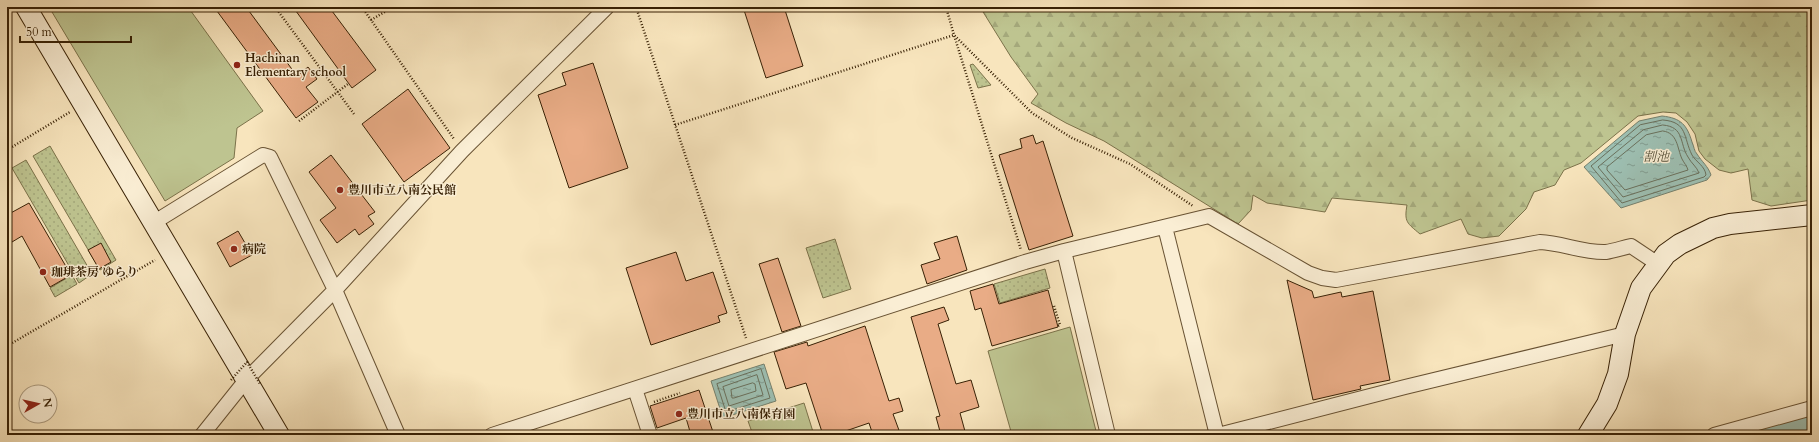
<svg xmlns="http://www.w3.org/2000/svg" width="1819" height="442" viewBox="0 0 1819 442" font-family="Cardo,'Noto Serif JP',serif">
	<defs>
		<pattern id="grass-dots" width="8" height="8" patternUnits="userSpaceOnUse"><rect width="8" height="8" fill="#bec490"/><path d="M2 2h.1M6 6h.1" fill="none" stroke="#a4a87b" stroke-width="1.8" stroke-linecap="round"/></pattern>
		<pattern id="forest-firs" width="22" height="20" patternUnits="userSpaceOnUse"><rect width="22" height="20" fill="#bec490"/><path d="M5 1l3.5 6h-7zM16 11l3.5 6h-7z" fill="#a4a87b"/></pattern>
		<pattern id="water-ripples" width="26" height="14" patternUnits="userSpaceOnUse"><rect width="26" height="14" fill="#9dbfb2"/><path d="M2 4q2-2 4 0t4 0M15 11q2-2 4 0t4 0" fill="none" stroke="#819b8f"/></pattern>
	</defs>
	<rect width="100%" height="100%" fill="#f8e5bd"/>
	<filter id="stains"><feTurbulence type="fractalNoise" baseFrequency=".005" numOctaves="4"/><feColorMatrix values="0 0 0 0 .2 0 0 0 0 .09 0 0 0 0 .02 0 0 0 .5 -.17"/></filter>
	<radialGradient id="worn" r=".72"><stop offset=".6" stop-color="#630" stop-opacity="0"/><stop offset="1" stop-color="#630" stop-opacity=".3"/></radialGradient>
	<path fill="url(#grass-dots)" stroke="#7b724a" d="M973,64l18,21 -13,3 -8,-23z
		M50,146l66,114 -16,10 -67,-114z
		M26,160l66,114 -13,9 -67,-115z
		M835,239l16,50 -28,9 -17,-50z
		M1045,269l5,19 -50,15 -6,-19z
		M72,275l5,9 -22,13 -5,-9z"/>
	<path fill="url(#forest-firs)" stroke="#7b724a" d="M980,7h832v193l-41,6 -19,-6 -4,-31 -17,4 -12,-3 -14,-11 -6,-8 -4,-17 -8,-12 -11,-9 -13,-1 -25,4 -57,47 -17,7 -9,15 -21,7 -8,17 -27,27 -17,2 -14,-4 -7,-15 -41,15c-13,-11 -16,-12 -13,-29l-75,-7 -7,14 -58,-9 -14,-8 -2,15 -13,14 -134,-83 -38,-18 -35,-20 7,-9 -27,-37z
		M1812,428v7h-50l15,-4z"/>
	<path fill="#bec490" stroke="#7b724a" d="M49,7h139l75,104 -26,17 -3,30 -69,43z
		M1070,327l27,108h-85l-24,-84z
		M804,403l10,32h-61l-5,-14z"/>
	<path fill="url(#water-ripples)" stroke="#75806d" d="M1662,116c19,2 25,9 30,26 2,4 2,9 5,12 5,8 11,12 14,21l-4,5 -86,28 -37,-41 55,-46z
		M764,364l12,37 -53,17 -12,-37z"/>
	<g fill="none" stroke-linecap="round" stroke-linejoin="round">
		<path stroke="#6a705c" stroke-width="1" d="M1663,120c25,2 20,17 29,35 4,7 13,11 14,20l-2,2 -82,26 -31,-37 49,-41z
			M1663,125c22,2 16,18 25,32 3,6 9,10 11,16l-76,24 -25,-30 45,-37z
			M1663,131c15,2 14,17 19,28 2,4 5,7 6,11l-63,20 -18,-20v-3l39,-32z
			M761,369l9,29 -44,14 -9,-28z
			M757,375l6,20 -34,11 -6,-19z
			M753,383l2,1 1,7 -22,7h-2l-1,-8z"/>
		<path stroke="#9dbfb2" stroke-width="27" d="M1747,435l65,-15"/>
	</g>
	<path fill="#e9ac86" stroke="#382105" d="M214,7h32l51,69 11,-9 9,12 -11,8 12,15 -22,16z
		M293,7h36l47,63 -24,18z
		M743,7h41l19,59 -37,12z
		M593,63l35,105 -59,20 -31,-93 28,-10 -4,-12z
		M408,89l42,59 -46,34 -42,-58z
		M1033,135l3,9 7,-3 30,95 -44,14 -30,-95 23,-7 -2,-9z
		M331,155l44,57 -7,4 6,8 -15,11 -4,-6 -18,14 -17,-23 16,-12 -27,-36z
		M29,203l42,72 -21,12 -28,-51 -15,9v-30z
		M238,231l14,24 -22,12 -13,-24z
		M957,236l10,34 -40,14 -6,-19 19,-6 -6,-16z
		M101,243l10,19 -12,7 -11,-19z
		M676,252l10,29 27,-9 14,41 -9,3 2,6 -69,23 -25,-77z
		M778,258l23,68 -19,6 -23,-68z
		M1287,280l25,11 2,7 27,-6 1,5 31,-6 17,89 -30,6 1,3 -48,11z
		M993,284l6,20 49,-14 10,37 -66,19 -11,-38 -6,2 -5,-19z
		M944,307l5,13 -11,4 18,60 15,-4 8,27 -19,6 6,22h-25l-5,-18 4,-1 -29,-99z
		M865,326l24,75 10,-3 4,13 -10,3 7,19 -7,2h-20l-4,-12 -35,12h-11l-17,-52 -20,6 -12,-37 33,-10 1,4z
		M699,390l15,45h-23l-5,-17 -29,10 -7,-22z"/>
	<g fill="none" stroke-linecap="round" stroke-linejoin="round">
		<defs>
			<path id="street" d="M153,223l110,-68 7,2 65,133 63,145
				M1165,227l52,208
				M1064,251l44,184
				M635,389l15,46
				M202,435l44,-55 89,-90 127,-139 145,-144
				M492,435l533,-173 39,-11 145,-35 99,57 14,5 14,2 204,-38c22,1 44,11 66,10 8,-1 16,-4 25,-6l27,18
				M1218,435l187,-48 220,-53
				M1714,435l98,-27"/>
			<path id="secondary" d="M26,7l253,428
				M1588,435l19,-31 11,-30 7,-40 16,-46 25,-34 14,-10 33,-16 17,-4 82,-9"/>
		</defs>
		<use href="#street" stroke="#685233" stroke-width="16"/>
		<use href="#secondary" stroke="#382105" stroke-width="22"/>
		<path stroke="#382105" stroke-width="2.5" stroke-dasharray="1 2" stroke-linecap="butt" d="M275,7l79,107
			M362,7l92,132
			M636,7l110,331
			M946,7l8,28 78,78 40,25 58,26 63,42
			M371,20l22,-13
			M299,121l49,-37
			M675,125l279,-90 67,215
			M7,150l63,-38
			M1054,306l6,19 -2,1
			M7,346l148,-86
			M654,402l26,-9"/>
		<use href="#street" stroke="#faeed4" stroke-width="14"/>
		<use href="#secondary" stroke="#faeed4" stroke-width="20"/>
		<path stroke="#382105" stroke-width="2.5" stroke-dasharray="1 2" stroke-linecap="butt" d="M231,380l16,-18 13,22"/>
	</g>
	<g fill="#8f2418" stroke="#faeed4" stroke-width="1.5">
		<circle cx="237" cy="65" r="4"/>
		<circle cx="340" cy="190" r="4"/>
		<circle cx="234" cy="249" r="4"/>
		<circle cx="43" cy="272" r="4"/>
		<circle cx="679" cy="414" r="4"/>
	</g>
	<g text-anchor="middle" stroke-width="3" stroke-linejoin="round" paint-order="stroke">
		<g font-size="12" font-weight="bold" fill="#382105" stroke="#faeed4" text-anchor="start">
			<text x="245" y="62">Hachinan<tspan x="245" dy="14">Elementary school</tspan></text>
			<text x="348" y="194">豊川市立八南公民館</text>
			<text x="242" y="253">病院</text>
			<text x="51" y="276">珈琲茶房 ゆらり</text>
			<text x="687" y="418">豊川市立八南保育園</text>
		</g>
		<g font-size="13" font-style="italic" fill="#565039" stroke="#faeed4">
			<text x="1656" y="161">割池</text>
		</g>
	</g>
	<rect width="1819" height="442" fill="none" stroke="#f8e5bd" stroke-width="24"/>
	<rect x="8" y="8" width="1803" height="426" fill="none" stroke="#382105" stroke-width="2"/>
	<rect x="12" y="12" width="1795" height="418" fill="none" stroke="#382105"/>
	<g transform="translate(38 404) rotate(82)"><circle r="19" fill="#faeed4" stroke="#ac9c81"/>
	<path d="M0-3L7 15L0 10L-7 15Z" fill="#8f2418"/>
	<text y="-6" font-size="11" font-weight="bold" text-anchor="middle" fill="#382105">N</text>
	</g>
	<path d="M20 36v6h111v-6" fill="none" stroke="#382105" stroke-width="2"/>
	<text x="26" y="36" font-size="12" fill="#382105" stroke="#faeed4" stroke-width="3" paint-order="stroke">50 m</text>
	<rect width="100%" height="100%" filter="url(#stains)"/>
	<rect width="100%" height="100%" fill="url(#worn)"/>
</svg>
